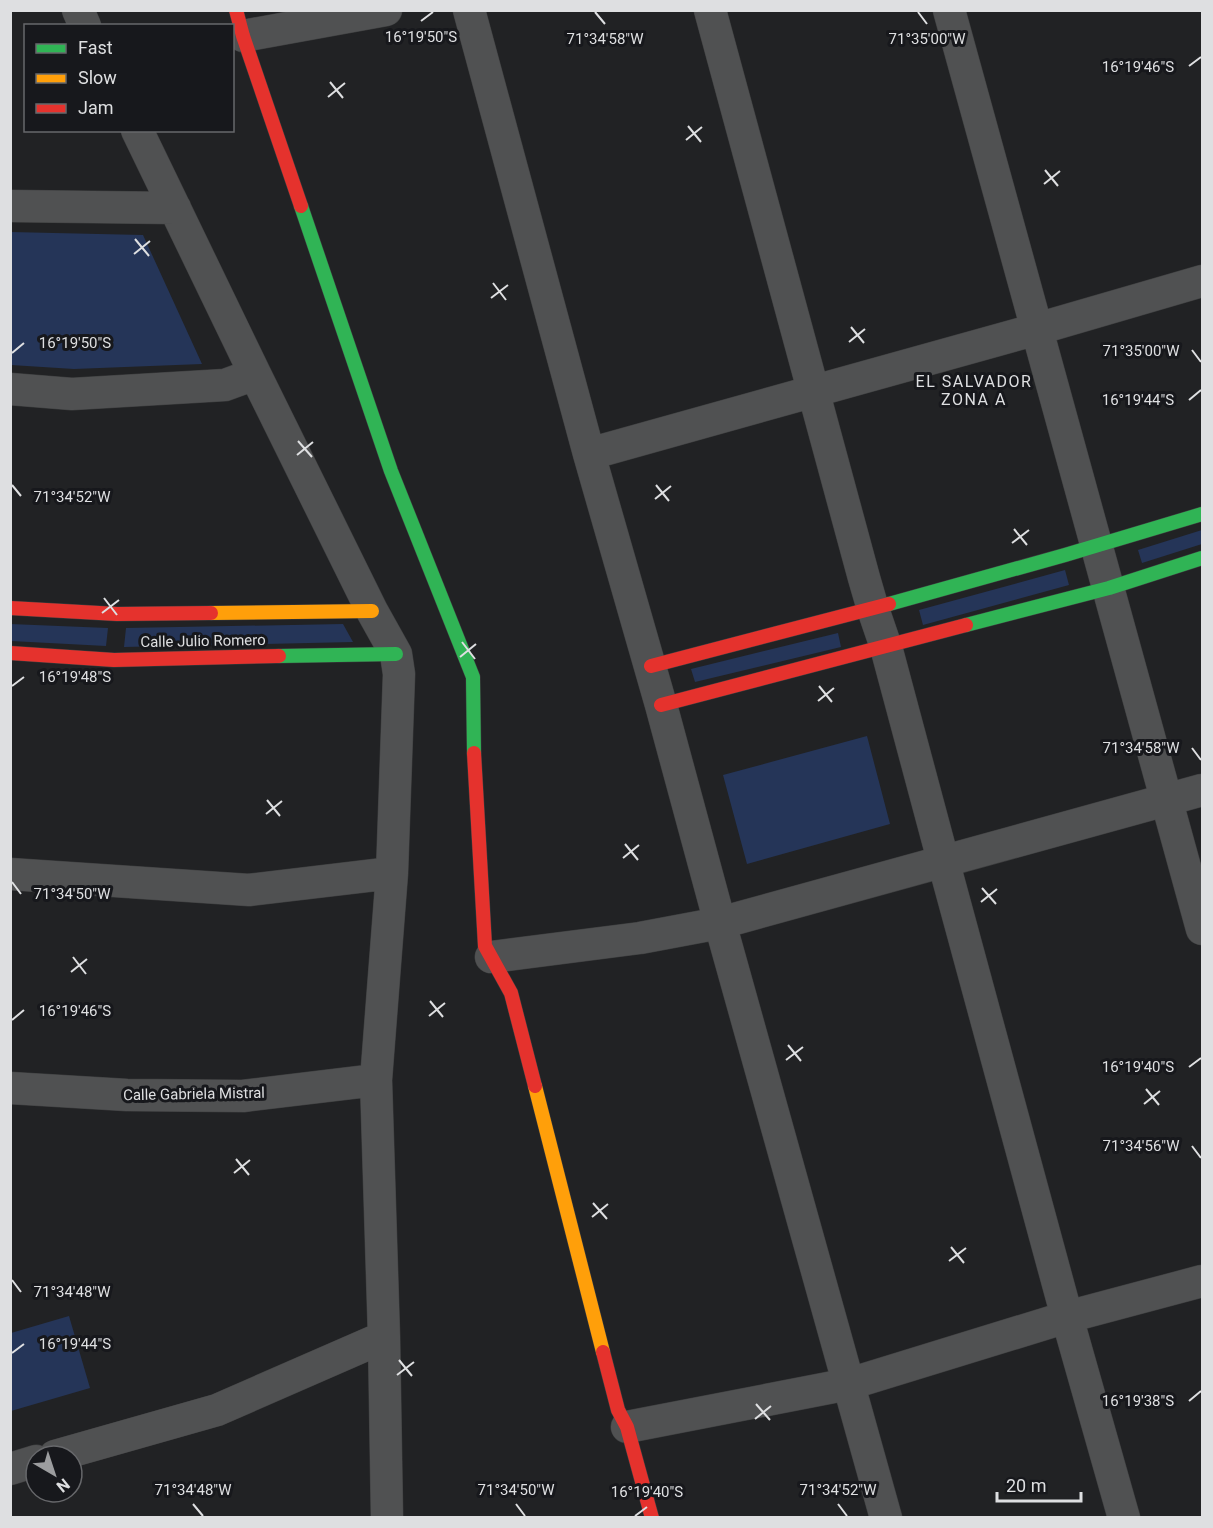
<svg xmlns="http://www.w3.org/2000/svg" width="1213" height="1528" viewBox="0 0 1213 1528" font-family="Roboto,sans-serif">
	<rect width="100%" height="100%" fill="#212224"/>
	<path fill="#253558" d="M10,232l133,3 59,129 -128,5 -63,-4z
		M1202,530v14l-60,19 -4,-13z
		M1065,570l4,15 -146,40 -4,-15z
		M10,624l98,4 -2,18 -95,-5z
		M343,624l10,18 -229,5 2,-19z
		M838,633l3,14 -146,35 -4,-13z
		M867,736l23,88 -143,40 -24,-89z
		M69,1316l21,72 -79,23v-78z"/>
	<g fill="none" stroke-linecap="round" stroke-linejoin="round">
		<defs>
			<path id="street" d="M78,10l7,16
				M469,10l120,444 72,251 59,218 166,595
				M710,10l154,568 9,31 13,38 57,213 124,457 57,201
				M949,10l253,919
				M243,36l143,-26
				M137,130l118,244 117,237 24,43 3,20 -7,199 -16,207 8,257 3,181
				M10,206l165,2
				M10,389l62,5 153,-9 30,-11
				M589,454l448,-125 165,-48
				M10,874l239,16 143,-17
				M491,957l149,-19 80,-15 482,-133
				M10,1088l117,7 116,1 133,-16
				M627,1427l222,-43 218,-67 135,-36
				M55,1456l162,-46 167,-73
				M10,1469l26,-8"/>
			<path id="fast" d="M301,206l90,265 82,206 1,76
				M889,604l176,-49 137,-41
				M966,625l143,-37 93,-30
				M279,656l117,-2"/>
			<path id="slow" d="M211,613l161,-2
				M535,1086l68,266"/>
			<path id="jam" d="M236,10l7,26 58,170
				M10,608l107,6 94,-1
				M10,653l104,7 165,-4
				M651,666l238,-62
				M661,705l305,-80
				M474,753l11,193 26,47 24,93
				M603,1352l15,58 9,17 25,91"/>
		</defs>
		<use href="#street" stroke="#3d3e3f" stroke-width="33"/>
		<use href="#fast" stroke="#3d3e3f" stroke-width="15"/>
		<use href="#slow" stroke="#3d3e3f" stroke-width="15"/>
		<use href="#jam" stroke="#3d3e3f" stroke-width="15"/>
		<use href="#street" stroke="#505152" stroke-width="32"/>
		<use href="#fast" stroke="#30b455" stroke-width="14"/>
		<use href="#slow" stroke="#ff9f0a" stroke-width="14"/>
		<use href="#jam" stroke="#e5322d" stroke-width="14"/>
	</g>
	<path fill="none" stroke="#dedfe1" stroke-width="2" d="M595,12l10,12M918,12l9,12M421,21l12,-9M1189,66l12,-9M330,82l13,16M328,97l17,-14M688,126l13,16M686,140l16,-13M1045,170l13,16M1044,184l16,-13M135,239l14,17M134,254l16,-13M493,283l13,17M491,298l17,-13M851,327l13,16M849,342l16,-13M1192,350l9,12M12,353l12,-10M1189,400l12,-10M298,441l14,16M297,455l16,-13M12,485l9,11M656,485l13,16M655,499l16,-13M1014,529l13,16M1012,543l17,-13M104,598l13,17M102,613l17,-13M462,642l13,17M460,657l16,-13M12,686l12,-9M819,686l13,16M818,701l16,-13M1192,748l9,12M267,800l13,16M266,814l16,-13M625,844l13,16M623,858l16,-13M12,882l9,12M982,888l14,16M981,902l16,-13M73,957l13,17M71,972l16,-13M430,1001l13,16M429,1016l16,-13M12,1020l12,-10M788,1045l13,16M786,1060l17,-13M1189,1067l12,-9M1146,1089l13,16M1144,1104l16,-13M1192,1146l9,12M236,1159l13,16M234,1173l16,-13M593,1203l14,16M592,1217l16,-13M951,1247l13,16M949,1261l17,-13M12,1280l9,12M12,1353l12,-9M399,1360l13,16M397,1375l17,-13M1189,1401l12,-10M756,1404l14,16M755,1419l16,-13M193,1504l10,12M516,1504l9,12M838,1504l9,12M635,1516l12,-9"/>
	<g text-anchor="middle" stroke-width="6" stroke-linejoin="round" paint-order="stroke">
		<g font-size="15" fill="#dedfe1" stroke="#17181c">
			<text transform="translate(203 641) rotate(-1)" y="5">Calle Julio Romero</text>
			<text transform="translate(194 1094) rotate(-1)" y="5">Calle Gabriela Mistral</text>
		</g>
		<g font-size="16" letter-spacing="1.5" fill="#dedfe1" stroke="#17181c">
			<text x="974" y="387">EL SALVADOR<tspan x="974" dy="18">ZONA A</tspan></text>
		</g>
	</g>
	<g font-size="15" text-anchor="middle" fill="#dedfe1" stroke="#17181c" stroke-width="6" stroke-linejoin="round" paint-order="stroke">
		<text x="421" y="42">16°19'50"S</text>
		<text x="605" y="44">71°34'58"W</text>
		<text x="927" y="44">71°35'00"W</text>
		<text x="1138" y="72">16°19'46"S</text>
		<text x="75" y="348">16°19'50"S</text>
		<text x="1141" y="356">71°35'00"W</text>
		<text x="1138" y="405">16°19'44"S</text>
		<text x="72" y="502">71°34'52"W</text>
		<text x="75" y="682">16°19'48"S</text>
		<text x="1141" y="753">71°34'58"W</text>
		<text x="72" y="899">71°34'50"W</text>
		<text x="75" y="1016">16°19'46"S</text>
		<text x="1138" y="1072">16°19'40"S</text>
		<text x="1141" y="1151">71°34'56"W</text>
		<text x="72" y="1297">71°34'48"W</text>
		<text x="75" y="1349">16°19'44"S</text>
		<text x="1138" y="1406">16°19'38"S</text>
		<text x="193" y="1495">71°34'48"W</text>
		<text x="516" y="1495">71°34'50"W</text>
		<text x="838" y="1495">71°34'52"W</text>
		<text x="647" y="1497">16°19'40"S</text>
	</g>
	<rect width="1213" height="1528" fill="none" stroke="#dedfe1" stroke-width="24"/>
	<rect x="24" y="24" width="210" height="108" fill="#17181c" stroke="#67686b" stroke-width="1.5"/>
	<rect x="36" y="44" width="30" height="9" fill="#30b455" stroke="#67686b" stroke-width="1.5"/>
	<text x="78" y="54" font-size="18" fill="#dedfe1">Fast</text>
	<rect x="36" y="74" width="30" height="9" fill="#ff9f0a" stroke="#67686b" stroke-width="1.5"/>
	<text x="78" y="84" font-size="18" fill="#dedfe1">Slow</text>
	<rect x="36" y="104" width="30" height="9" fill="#e5322d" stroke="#67686b" stroke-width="1.5"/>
	<text x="78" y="114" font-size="18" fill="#dedfe1">Jam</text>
	<g transform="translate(54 1474) rotate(141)"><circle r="28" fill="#17181c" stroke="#67686b" stroke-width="1.5"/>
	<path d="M0-4.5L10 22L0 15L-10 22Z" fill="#9c9d9f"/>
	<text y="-9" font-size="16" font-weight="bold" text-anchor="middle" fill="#dedfe1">N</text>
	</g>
	<path d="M997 1492v9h84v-9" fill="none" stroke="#dedfe1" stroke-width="3"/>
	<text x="1006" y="1492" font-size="18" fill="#dedfe1" stroke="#17181c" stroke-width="4.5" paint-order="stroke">20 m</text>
</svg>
